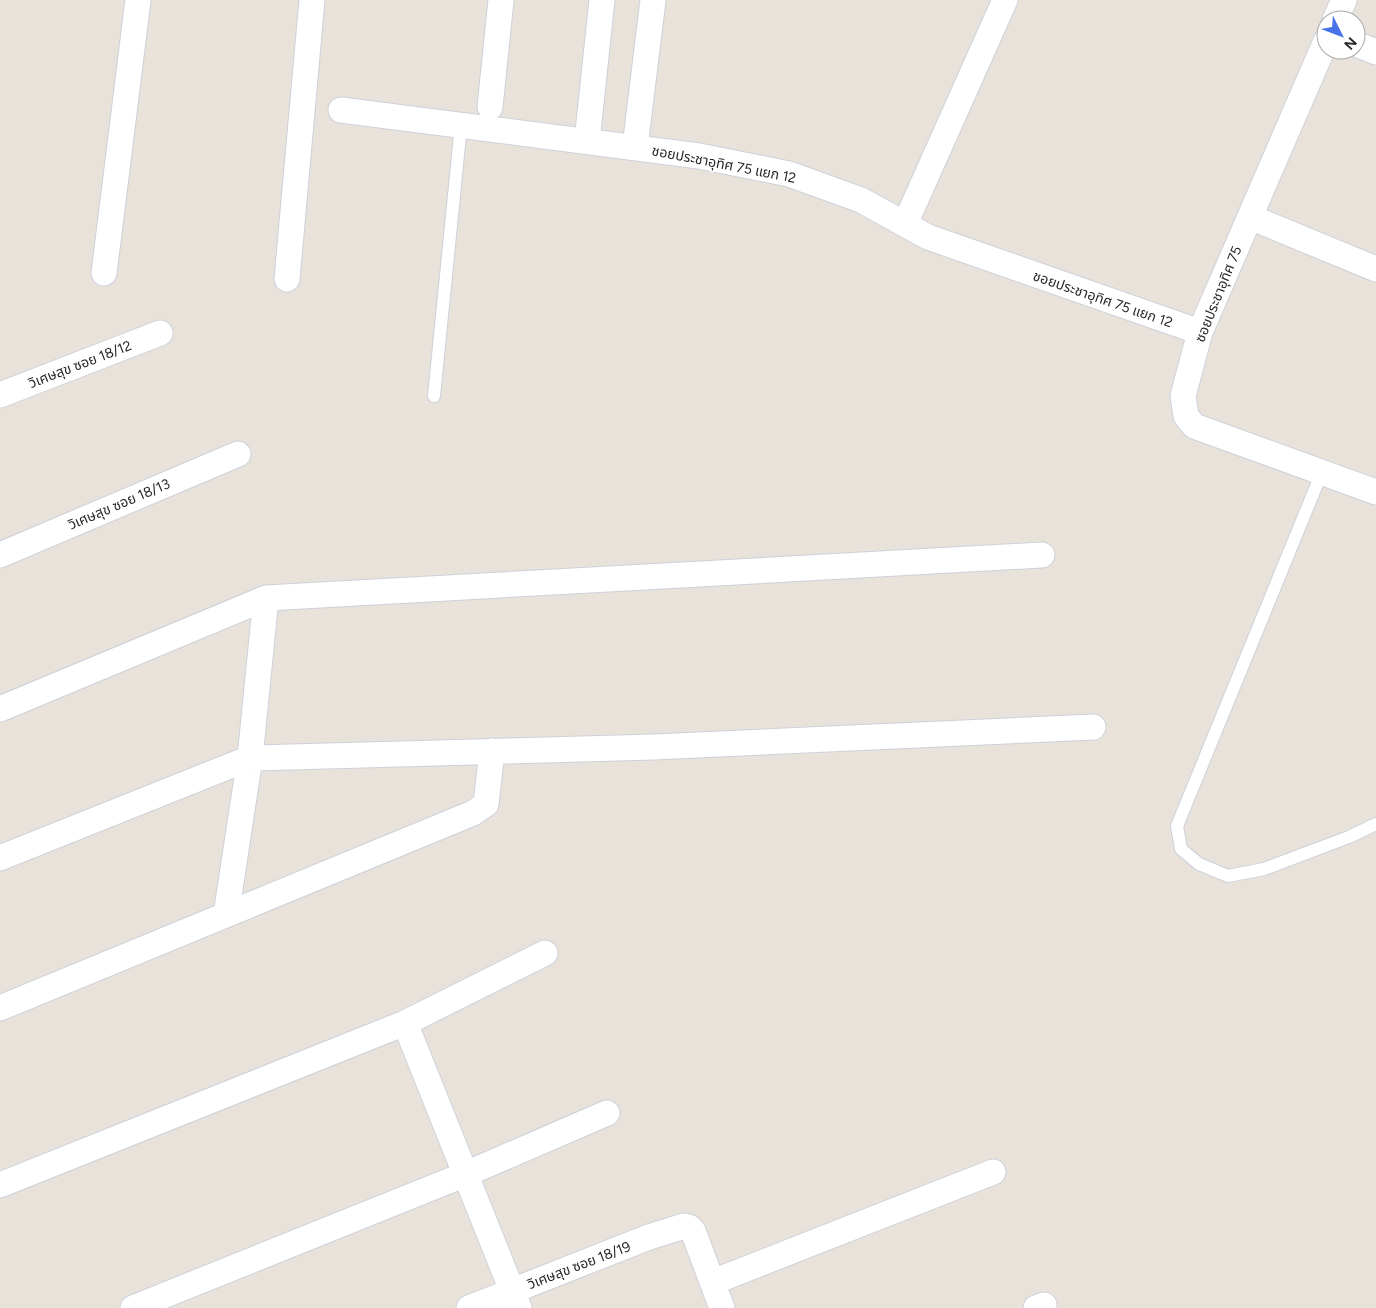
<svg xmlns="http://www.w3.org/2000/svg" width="1376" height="1308" viewBox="0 0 1376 1308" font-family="Figtree,'Noto Sans Thai',sans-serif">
	<rect width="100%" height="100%" fill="#e9e2da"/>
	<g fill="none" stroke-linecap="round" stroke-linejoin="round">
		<defs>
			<path id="service" d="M434,396l27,-271
				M1322,472l-145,354 4,23 18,15 29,12 36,-7 85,-32 27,-13"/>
			<path id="minor" d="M1335,20l9,-20
				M1326,41l-126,291 -17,64 3,20 8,10 182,66
				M1356,44l20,8
				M490,107l11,-107
				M341,110l358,46 90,18 72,26 67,37 272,95
				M587,141l15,-141
				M635,147l18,-147
				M1250,217l126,52
				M905,224l100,-224
				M104,273l34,-273
				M287,279l25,-279
				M0,395l160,-62
				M0,555l238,-101
				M0,709l266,-111
				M0,858l250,-100 404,-11 439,-20
				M226,915l24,-157 16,-160 776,-43
				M0,1008l473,-195 13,-9 6,-53
				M405,1023l114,285
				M0,1185l405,-162 140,-70
				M713,1282l280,-110
				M133,1308l333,-134 141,-61
				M469,1308l180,-71 35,-11 5,1 4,4 29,77
				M1036,1308l8,-3"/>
		</defs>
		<use href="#service" stroke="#cdd1db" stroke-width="14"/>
		<use href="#minor" stroke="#cdd1db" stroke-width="27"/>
		<use href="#service" stroke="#fff" stroke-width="12"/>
		<use href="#minor" stroke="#fff" stroke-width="25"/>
	</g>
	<g text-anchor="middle" stroke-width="4" stroke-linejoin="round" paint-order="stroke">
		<g font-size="14" fill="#282828" stroke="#fff">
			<text transform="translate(724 164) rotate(11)" y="5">ชอยประชาอุทิศ 75 แยก 12</text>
			<text transform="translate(1218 294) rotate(-68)" y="5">ซอยประชาอุทิศ 75</text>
			<text transform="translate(1103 299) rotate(19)" y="5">ชอยประชาอุทิศ 75 แยก 12</text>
			<text transform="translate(80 364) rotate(-21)" y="5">วิเศษสุข ซอย 18/12</text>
			<text transform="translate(119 504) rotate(-23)" y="5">วิเศษสุข ซอย 18/13</text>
			<text transform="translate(579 1265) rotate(-21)" y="5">วิเศษสุข ซอย 18/19</text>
		</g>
	</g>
	<g transform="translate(1341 35) rotate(132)"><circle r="24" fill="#ffffff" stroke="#a9a9a9"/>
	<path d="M0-4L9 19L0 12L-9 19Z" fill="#4873e8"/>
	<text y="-8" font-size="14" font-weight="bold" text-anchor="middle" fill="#282828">N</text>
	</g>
</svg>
